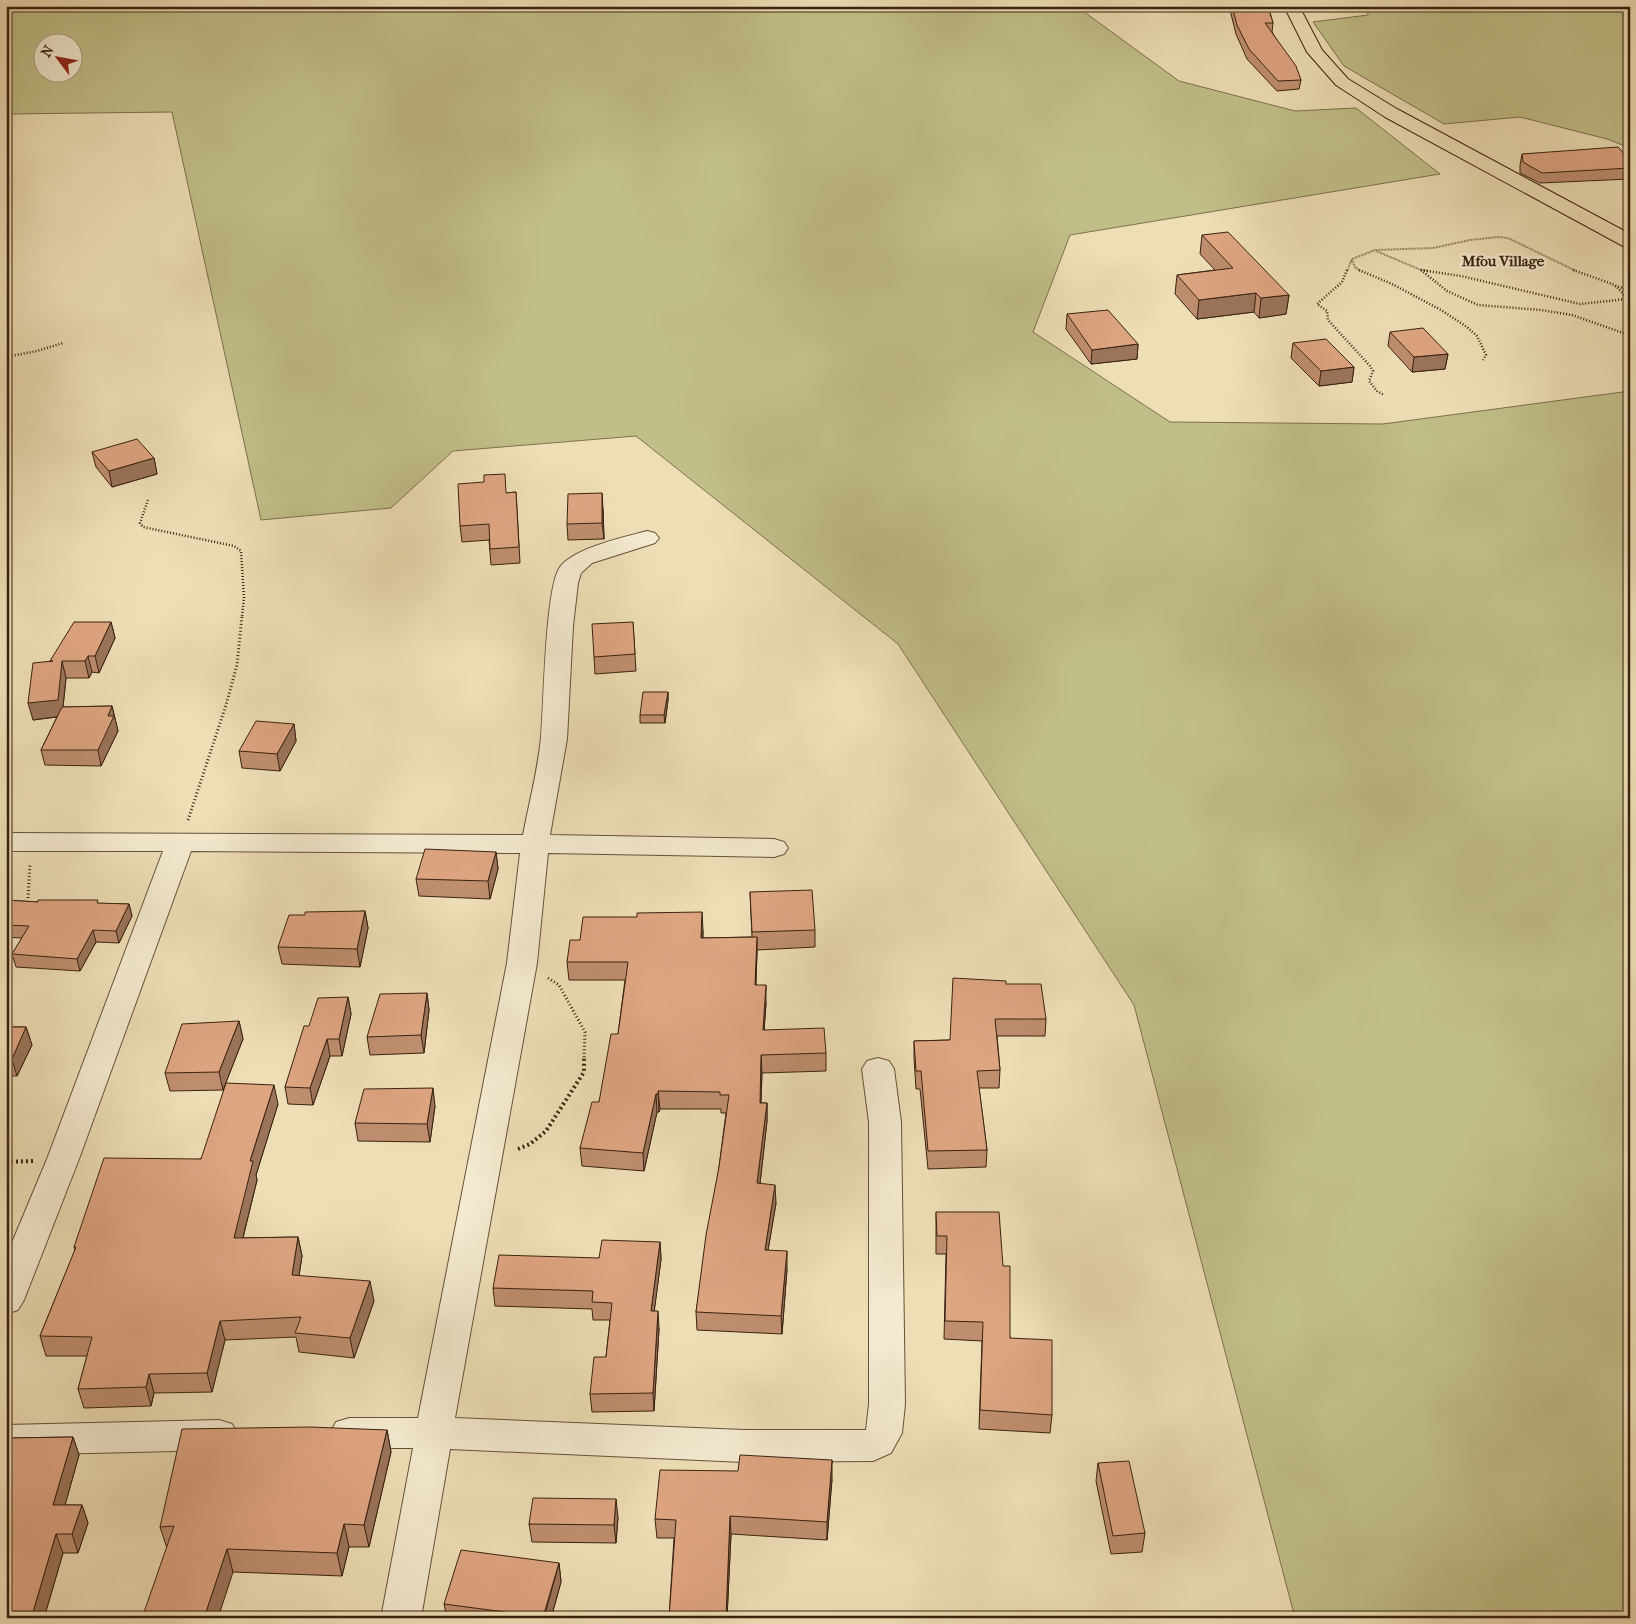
<svg xmlns="http://www.w3.org/2000/svg" width="1636" height="1624" viewBox="0 0 1636 1624" font-family="'IM FELL French Canon',serif">
	<rect width="100%" height="100%" fill="#eedeb6"/>
	<filter id="stains"><feTurbulence type="fractalNoise" baseFrequency=".004" numOctaves="4"/><feColorMatrix values="0 0 0 0 .2 0 0 0 0 .09 0 0 0 0 .02 0 0 0 .5 -.17"/></filter>
	<radialGradient id="worn" r=".72"><stop offset=".6" stop-color="#630" stop-opacity="0"/><stop offset="1" stop-color="#630" stop-opacity=".3"/></radialGradient>
	<path fill="#c1bf88" stroke="#7d704c" fill-rule="evenodd" d="M6,6h1070l103,75 116,30 61,-3 84,66 -370,61 -37,97 137,90 213,2 247,-33v1227h-335l-161,-613 -236,-361 -262,-208 -183,15 -62,57 -130,12 -89,-408 -166,2zM42,42h30v30h-30z
		M1367,6h263v142l-23,-9 -87,-22 -76,7 -100,-58 -31,-44 55,-7z"/>
	<g fill="none" stroke-linecap="round" stroke-linejoin="round">
		<defs>
			<path id="minor" d="M647,531l8,2 4,5 -4,5 -63,20 -11,10 -3,10 -5,43 -6,113 -17,96 224,4 10,3 4,6 -4,6 -10,3 -226,-4 -11,110 -82,455 289,12h122l3,-26v-282l-7,-53 5,-8 11,-3 11,3 5,8 7,53 4,282 -3,29 -11,20 -18,8 -129,1 -294,-13 -29,169h-40l32,-170h-64l-13,-4 -6,-11 6,-11 13,-4h69l89,-455 13,-110 -329,-2 -112,308 -55,141 -6,10 -12,4v-57l41,-98 116,-308h-157v-18l517,2c6,-32 15,-65 18,-98 3,-32 4,-150 19,-170 14,-19 64,-30 87,-36z
				M219,1420l13,4 6,11 -6,11 -13,4 -213,5v-30z"/>
			<path id="major" d="M1284,6h15l23,44 26,29 49,30 233,125v14l-7,-2 -238,-129 -49,-32 -29,-33z"/>
		</defs>
		<use href="#minor" stroke="#66513a" stroke-width="2"/>
		<use href="#major" stroke="#392211" stroke-width="2"/>
		<path stroke="#392211" stroke-width="2" stroke-dasharray="0.5 1" stroke-linecap="butt" d="M1376,251l45,19 8,1
			M1352,260l3,7 5,4
			M1347,271l5,-12 23,-9 58,-2 37,-8 28,-3 10,1 68,33"/>
		<path stroke="#392211" stroke-width="2.5" stroke-dasharray="1 2" stroke-linecap="butt" d="M1347,270l-5,12 -25,22 10,7 1,9 42,46 3,5 -4,10 8,10 7,4
			M1359,270l33,14 49,26 26,17 10,9 9,19 -3,5
			M1421,270l40,6 119,28 47,-5
			M1421,270l26,21 31,14 63,5 31,5 54,19
			M1573,270l42,15 13,14
			M1615,286l15,4
			M6,357l31,-6 26,-8
			M148,500l-8,23 3,4 91,19 7,5 3,47 -2,19"/>
		<path stroke="#392211" stroke-width="3" stroke-dasharray="1 2.5" stroke-linecap="butt" d="M188,820l38,-115 11,-40 5,-49
			M28,898l2,-34
			M548,978l11,7 26,47 -1,27"/>
		<path stroke="#392211" stroke-width="4" stroke-dasharray="2 3" stroke-linecap="butt" d="M518,1149l12,-5 16,-13 38,-59v-14
			M6,1162l27,-1"/>
		<use href="#minor" fill="#f4ead0" fill-rule="evenodd"/>
		<use href="#major" fill="#eedeb6" fill-rule="evenodd"/>
	</g>
	<path fill="#bf8e6f" stroke="#392211" d="M1229,6h39l5,17 -1,9 29,48 -2,9 -22,2 -30,-32 -11,-25z
		M1522,154l108,6v19l-90,4 -20,-10v-8z
		M1202,235l87,60 -3,19 -27,4 -5,-6 -57,7 -22,-25 2,-19 38,-5 -15,-16z
		M1067,314l71,30 -1,15 -46,5 -25,-35z
		M1390,332l58,22 -3,15 -33,3 -24,-26z
		M1293,343l61,24 -2,15 -33,4 -28,-28z
		M92,452l62,6 3,16 -45,13 -16,-20z
		M516,492l4,71 -29,2 -2,-25 -27,2 -2,-16 47,-33z
		M603,509l1,30 -36,1 -1,-16z
		M111,622l4,16 -16,35 -7,-1 -3,6h-23l-3,29 49,-1 6,25 -17,35 -56,-1 -4,-15 16,-33 -24,3 17,-59z
		M633,622l3,49 -41,3 -1,-17z
		M668,692v8l-3,23h-25v-8z
		M294,724l2,17 -16,30 -38,-3 -3,-17z
		M496,852l2,17 -8,30 -71,-3 -3,-17z
		M750,892l65,38v17l-58,3 -1,35 10,18 -2,27 62,23v18l-64,2 -1,30h6v18l-7,63 16,19 -8,47 19,19 -5,65 -85,-4 -1,-18 23,-145 7,-54h-5v-4h-61l-1,3h-2l-13,59 -62,-5 -2,-18 19,-46 19,-68 7,-54h-56l-2,-18 13,-22 123,-10v8l49,-1z
		M6,900l32,2 91,2 3,12 -13,27 -23,-1 -16,29 -64,-4 -4,-13 10,-16 -16,-1z
		M365,911l3,17 -8,39 -78,-3 -4,-17 27,-32z
		M1006,984l40,35 -1,17h-48l3,34 -1,18h-20l8,62 -1,17 -58,2 -8,-80h-4l-2,-31v-17l36,-1z
		M427,993l2,17 -5,43 -54,2 -3,-18z
		M348,997l3,17 -9,42h-12l-17,49 -25,-1 -3,-17 24,-61z
		M239,1021l4,18 -20,51 -53,1 -5,-18z
		M6,1027h20l6,18 -15,31h-11z
		M278,1104l-22,71 1,5 -14,58 55,-1 4,19 -3,20 75,25 -20,57 -55,-6 -3,-15 -71,3 -13,52 -58,1 -3,13 -67,2 -6,-19 9,-33h-41l-6,-20 35,-86 -1,-3z
		M435,1106l-5,36 -72,-1 -3,-18z
		M936,1212l67,54 7,72 42,77 -2,18 -71,-4 3,-88 -38,-2 2,-85h-10z
		M660,1242l1,17 -7,52 5,18 -5,82 -62,1 -2,-18 16,-37 4,-37h-17l-1,-11 -97,-3 -2,-18 106,-30z
		M387,1430l4,22 -22,95h-20l-7,29 -109,-4 -66,-24 -7,-21z
		M73,1437l6,18 -14,50h17l6,18 -10,30h-15l-19,65h-38v-180z
		M1098,1463l47,70 -3,19 -31,2 -15,-73z
		M832,1479l-5,61 -96,-6 -4,84h-58l5,-80h-17l-2,-19z
		M618,1517l-2,26 -84,-1 -3,-18z
		M559,1563l2,19 -10,36h-104l-3,-14z"/>
	<path fill="#9b745a" stroke="#392211" d="M1256,293l-2,19 -57,7 2,-19z
		M1289,295l-3,19 -27,4 2,-20z
		M1138,344l-1,15 -46,5 1,-14z
		M1448,354l-3,15 -33,3 2,-15z
		M1354,367l-2,15 -33,4 2,-15z
		M154,458l3,16 -45,13 -3,-16z
		M602,493l1,16 1,30 -2,-16z
		M111,622l4,16 -16,35 -4,-17z
		M88,656l4,16 -3,6 -4,-17z
		M62,661l4,17 -4,38 -29,4 -5,-17z
		M668,692v8l-3,23 -1,-8z
		M112,706l6,25 -17,35 -3,-16 10,-34z
		M294,724l2,17 -16,30 -3,-17z
		M496,852l2,17 -8,30 -2,-18z
		M129,904l3,12 -13,27 -3,-12z
		M365,911l3,17 -8,39 -3,-18z
		M702,912l1,18 -1,25 -1,-17z
		M93,930l3,12 -16,29 -3,-12z
		M757,937v17l-2,48v-17z
		M766,985v18l-3,45v-18z
		M427,993l2,17 -5,43 -3,-18z
		M348,997l3,17 -9,42 -3,-17z
		M239,1021l4,18 -20,51 -4,-18z
		M26,1027l6,18 -15,31 -5,-17z
		M327,1039l3,17 -17,49 -3,-17z
		M761,1055l1,18 -2,48v-18z
		M274,1085l4,19 -22,71 1,5 -19,77 -4,-19 16,-77z
		M433,1088l2,18 -5,36 -3,-18z
		M658,1091l2,18 -1,3 -1,-18z
		M656,1094l1,18 -13,59 -1,-18z
		M767,1103v18l-9,80 -1,-18z
		M775,1185l1,18 -11,65v-18z
		M298,1237l4,19 -6,38 -4,-19z
		M660,1242l1,17 -9,70 -1,-18z
		M787,1251v18l-5,65 -1,-18z
		M370,1281l4,20 -20,57 -4,-20z
		M658,1311l1,18 -5,82 -1,-18z
		M220,1321l5,19 -13,52 -5,-19z
		M149,1374l5,19 -3,13 -5,-19z
		M387,1430l4,22 -22,95 -5,-22z
		M73,1437l6,18 -19,68 -7,-18z
		M832,1460v19l-5,61v-18z
		M616,1499l2,18 -2,26 -2,-18z
		M82,1505l6,18 -10,30 -6,-19z
		M730,1516l1,18 -4,84h-1z
		M344,1524l5,23 -7,29 -5,-23z
		M56,1534l7,19 -19,65h-8l-3,-6z
		M227,1549l6,23 -15,46h-14z
		M559,1563l2,19 -10,36h-7z"/>
	<path fill="#dea581" stroke="#392211" d="M1232,6h36l5,17h-8l31,43 5,14 -23,1 -29,-32 -12,-24z
		M1618,147l12,13v8l-88,5 -19,-11 -1,-8z
		M1228,232l61,63 -28,3 -5,-5 -57,7 -22,-25 56,-7 -31,-33z
		M1108,310l30,34 -46,6 -25,-36z
		M1423,328l25,26 -34,3 -24,-25z
		M1326,339l28,28 -33,4 -28,-28z
		M137,439l17,19 -45,13 -17,-19z
		M505,474l1,19 10,-1 3,55 -29,2 -1,-25 -29,2 -2,-42 26,-2v-7z
		M602,493v30l-35,1 1,-30z
		M74,622h37l-16,34h-7l-3,5h-23l-4,39 -30,3 5,-40 20,-2h-3z
		M633,622l2,32 -41,3 -2,-33z
		M643,692h25l-4,23h-24z
		M112,706l-4,10h6l-16,34h-57l21,-43z
		M256,721l38,3 -17,30 -38,-3z
		M425,849l71,3 -8,29 -72,-2z
		M812,890l3,40 -63,2 -2,-40z
		M6,900l32,2v-2h60l-1,3 32,1 -13,27 -23,-1 -16,29 -65,-5 17,-28 -23,-1z
		M365,911l-8,38 -79,-2 11,-32h16v-3z
		M702,912l-1,26 56,-1 -2,48h11l-3,45 61,-2 2,25 -65,2 -1,48h7l-10,80 18,2 -10,65 22,1 -6,65 -85,-4 10,-77 13,-68 10,-72h-9v-3l-62,-1v3h-2l-13,59 -63,-5 12,-46h7l12,-68h7l10,-72h-61l3,-22h10l3,-23h54v-4z
		M953,978l53,3v3h35l5,35h-51l5,51 -23,1 10,79 -59,1 -7,-80h-5l-2,-30 36,-1z
		M427,993l-6,42 -54,2 13,-43z
		M348,997l-9,42h-12l-17,49 -25,-1 19,-61h5l9,-28z
		M239,1021l-20,51 -54,1 17,-49z
		M6,1027h20l-14,32h-6z
		M226,1083l48,2 -24,76h3l-19,77 64,-1 -6,38 78,6 -20,57 -55,-5 6,-16 -81,4 -13,52 -58,1 -3,13 -68,2 14,-52 -52,-1 36,-89h-2l30,-89 97,1z
		M433,1088l-6,36 -72,-1 9,-34z
		M936,1212h63l4,54h7v72l42,2v75l-72,-5 3,-88 -38,-1 2,-85h-10z
		M602,1240l58,2 -9,69h7l-5,82 -63,1 4,-37h12l6,-54 -20,-1 1,-11 -100,-3 6,-33 100,3z
		M310,1427l77,3 -23,95 -20,-1 -7,29 -110,-4 -23,69h-62l32,-92 -14,1 22,-98z
		M73,1437l-20,68h29l-10,29h-16l-23,78h-27v-174z
		M740,1455l92,5 -5,62 -97,-6 -4,102h-57l7,-98 -21,-1 5,-49 78,1z
		M1129,1461l16,72 -32,3 -15,-73z
		M533,1498l83,1 -2,26 -85,-1z
		M461,1550l98,13 -16,54 -99,-13z"/>
	<g text-anchor="middle" stroke-width="5" stroke-linejoin="round" paint-order="stroke">
		<g font-size="15" font-weight="bold" fill="#392211" stroke="#f4ead0">
			<text x="1503" y="266">Mfou Village</text>
		</g>
	</g>
	<rect width="1636" height="1624" fill="none" stroke="#eedeb6" stroke-width="25"/>
	<rect x="8" y="8" width="1621" height="1609" fill="none" stroke="#392211" stroke-width="2.5"/>
	<rect x="12" y="12" width="1611" height="1599" fill="none" stroke="#392211"/>
	<g transform="translate(58 58) rotate(302)"><circle r="24" fill="#f4ead0" stroke="#a99a84"/>
	<path d="M0-4L9 19L0 12L-9 19Z" fill="#8f2418"/>
	<text y="-8" font-size="14" font-weight="bold" text-anchor="middle" fill="#392211">N</text>
	</g>
	<rect width="100%" height="100%" filter="url(#stains)"/>
	<rect width="100%" height="100%" fill="url(#worn)"/>
</svg>
